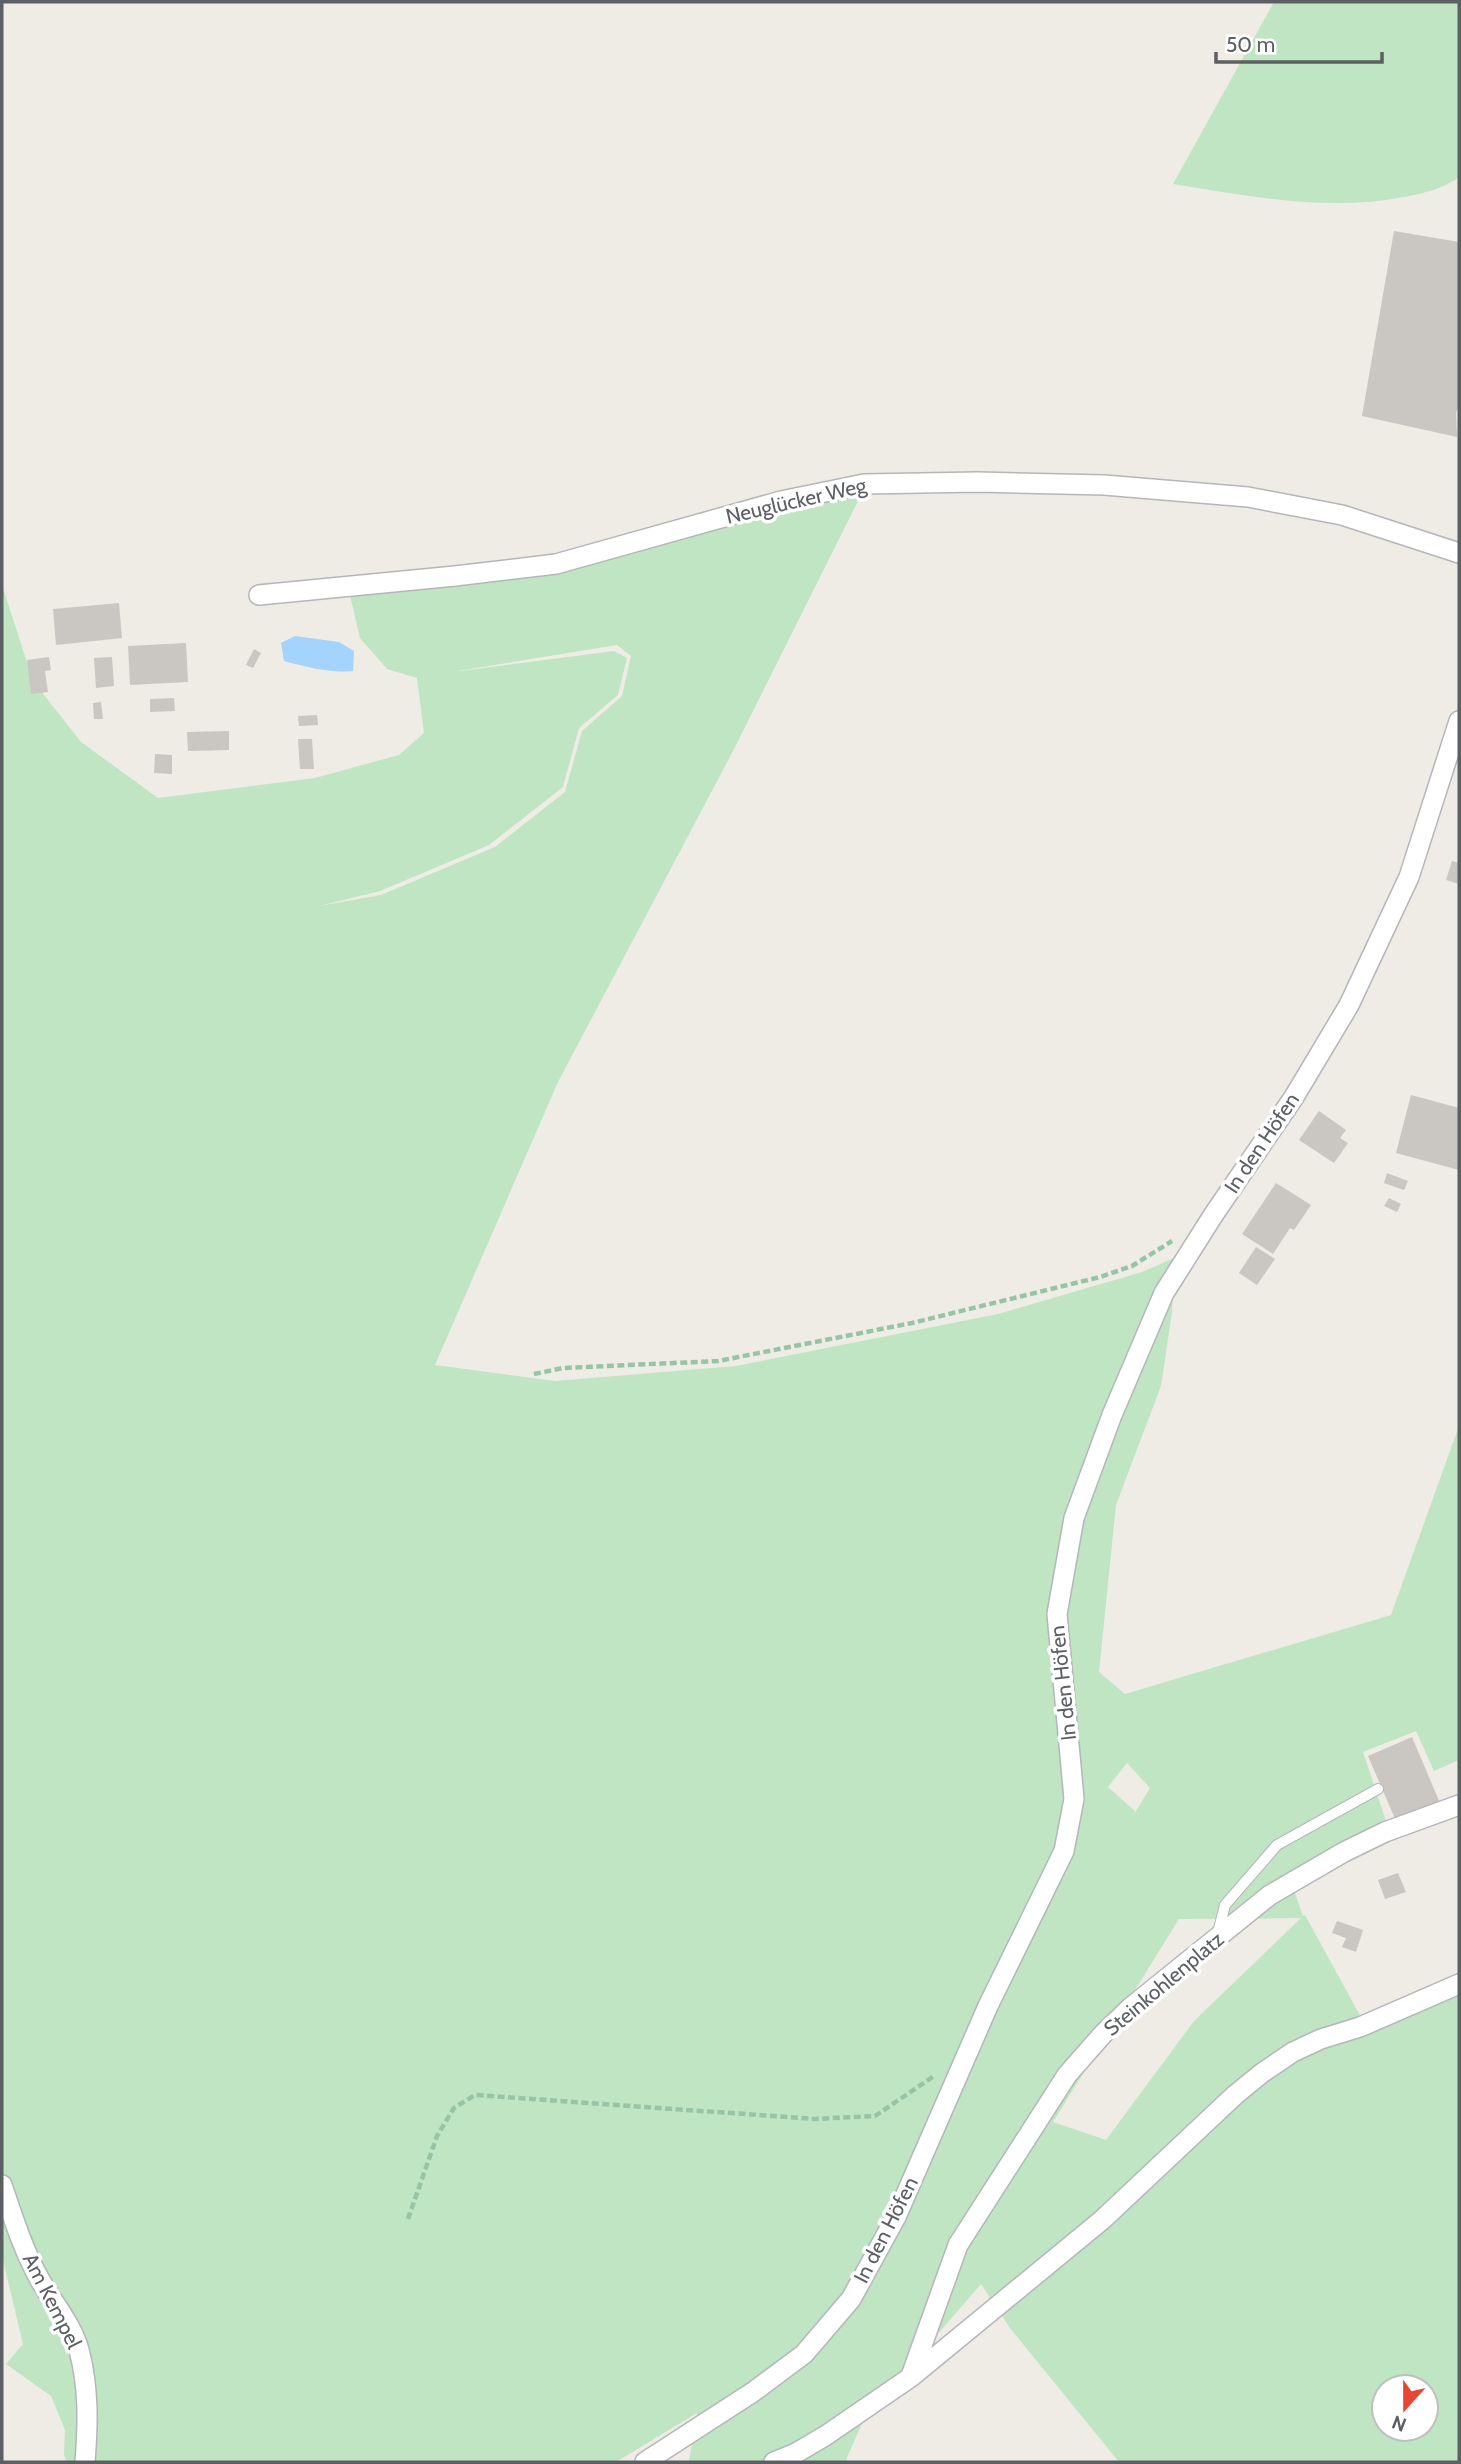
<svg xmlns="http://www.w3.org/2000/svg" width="1461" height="2464" viewBox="0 0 1461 2464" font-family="Cabin,sans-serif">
	<rect width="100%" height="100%" fill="#eeece4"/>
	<path fill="#c0e5c2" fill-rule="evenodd" d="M1274,2h185v175c-17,12 -34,16 -55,20 -77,15 -155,-1 -231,-13z
		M863,491l-130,260 -175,331 -123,283 120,16 181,-15 262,-52 144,-42 32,-14 -2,54 -11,74 -45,119 -17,167 26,22 266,-79 68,-189v334l-25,11 -18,-40 -53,21 24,72 -99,49 15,43 2,-1 63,115 91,-38v470h-340l-109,-134 -29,-44 -117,135 -19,43h-156l8,-49 -81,49h-549l-3,-7 1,-25 -14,-34 -45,-32 17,-20 -21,-88v-1671l31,96 48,61 77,56 157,-20 84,-23 25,-22 -7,-55 -30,-9 -27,-31 -11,-47 111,-9zM617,645l14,11 -9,40 -40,35 -17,61 -70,55 -114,48 -62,11 61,-15 109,-46 74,-58 16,-59 39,-33 9,-37 -13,-7 -162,21zM1127,1763l23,25 -17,28 2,-5 -27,-24zM1301,1918l-107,103 -88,119 -53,-18 126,-203zM1384,2387h42v42h-42z"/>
	<path fill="#a4d3fd" d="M295,636l44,6 15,9 -1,20c-23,2 -47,-4 -69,-10l-3,-18z"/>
	<path fill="#cac6c1" d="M1394,231l65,11v166l-3,4 1,25 -95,-21z
		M119,603l3,35 -66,7 -3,-36z
		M186,643l2,39 -58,3 -2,-39z
		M254,649l7,4 -8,15 -7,-3z
		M49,657l2,13 -6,1 3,21 -17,2 -4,-34z
		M112,657l2,29 -18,2 -2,-30z
		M174,698l1,13 -25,1v-13z
		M101,702l2,17h-9l-1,-16z
		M317,715l1,10 -19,1 -1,-10z
		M229,731v19l-41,1 -1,-19z
		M298,739h14l2,30h-14z
		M155,754l17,1v19l-18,-1z
		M1452,861l7,2v21l-13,-4z
		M1411,1095l48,13v62l-63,-17z
		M1319,1111l27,19 -6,8 8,5 -14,20 -35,-23z
		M1387,1173l21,8 -4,9 -20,-7z
		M1276,1183l35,22 -17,25 -4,-2 -17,26 -31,-20z
		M1389,1198l12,6 -4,8 -13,-6z
		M1256,1247l19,12 -18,26 -18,-12z
		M1412,1737l28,66 -44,18 -28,-65z
		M1398,1873l8,19 -21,7 -7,-19z
		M1337,1921l26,9 -7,22 -14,-5 4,-9 -14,-5z"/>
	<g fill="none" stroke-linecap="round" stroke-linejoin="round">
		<defs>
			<path id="lane" d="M1218,1933l7,-28 52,-60 101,-56"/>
			<path id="street" d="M259,595l196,-19 101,-12 225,-63 83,-17 114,-2 126,3 144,12 94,18 117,38
				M2,2185c11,32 21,65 38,95 13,23 32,44 39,70 10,38 9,74 6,112
				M911,2376l47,-131 109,-170 36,-41 27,-26 140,-113 74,-43 41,-20 74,-27
				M645,2462l108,-70 51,-38 47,-55 45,-82 92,-211 76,-155 10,-52 -17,-185 17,-96 38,-103 52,-122 50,-79 80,-117 55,-92 60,-128 50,-156
				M774,2462l22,-9 29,-17 86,-59 191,-157 133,-125 27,-22 31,-21 28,-13 39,-12 99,-43"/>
		</defs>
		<use href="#lane" stroke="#b4b6ba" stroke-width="12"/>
		<use href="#street" stroke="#b4b6ba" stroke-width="22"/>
		<path stroke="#98c4a6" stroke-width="4.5" stroke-dasharray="7 3.5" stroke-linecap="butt" d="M534,1374l29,-6 155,-7 194,-38 188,-46 32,-11 40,-25
			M408,2219l29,-83 17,-28 21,-13 340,24 60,-3 59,-40"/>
		<use href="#lane" stroke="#fff" stroke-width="10"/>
		<use href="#street" stroke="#fff" stroke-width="19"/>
	</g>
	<g text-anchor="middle" stroke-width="7" stroke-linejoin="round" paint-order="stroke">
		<g font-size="21" fill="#5c5f64" stroke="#fff">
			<text transform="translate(796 501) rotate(-13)" y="7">Neuglücker Weg</text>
			<text transform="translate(1262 1143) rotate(-56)" y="7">In den Höfen</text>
			<text transform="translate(1063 1683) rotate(-96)" y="7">In den Höfen</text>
			<text transform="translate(1164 1984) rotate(-40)" y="7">Steinkohlenplatz</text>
			<text transform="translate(886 2230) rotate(-63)" y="7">In den Höfen</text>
			<text transform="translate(52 2301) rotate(63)" y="7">Am Kempel</text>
		</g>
	</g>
	<rect width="1461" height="2464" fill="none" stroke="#5c5f64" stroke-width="7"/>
	<g transform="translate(1405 2408) rotate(201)"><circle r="33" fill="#ffffff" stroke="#bebfc1" stroke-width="2"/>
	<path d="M0-5L12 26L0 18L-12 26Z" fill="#e64632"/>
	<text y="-10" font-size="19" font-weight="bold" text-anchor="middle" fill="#5c5f64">N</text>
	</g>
	<path d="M1216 52v10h166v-10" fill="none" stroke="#5c5f64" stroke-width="3.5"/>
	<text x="1226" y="52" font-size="21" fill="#5c5f64" stroke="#ffffff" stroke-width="5" paint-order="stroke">50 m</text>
</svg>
